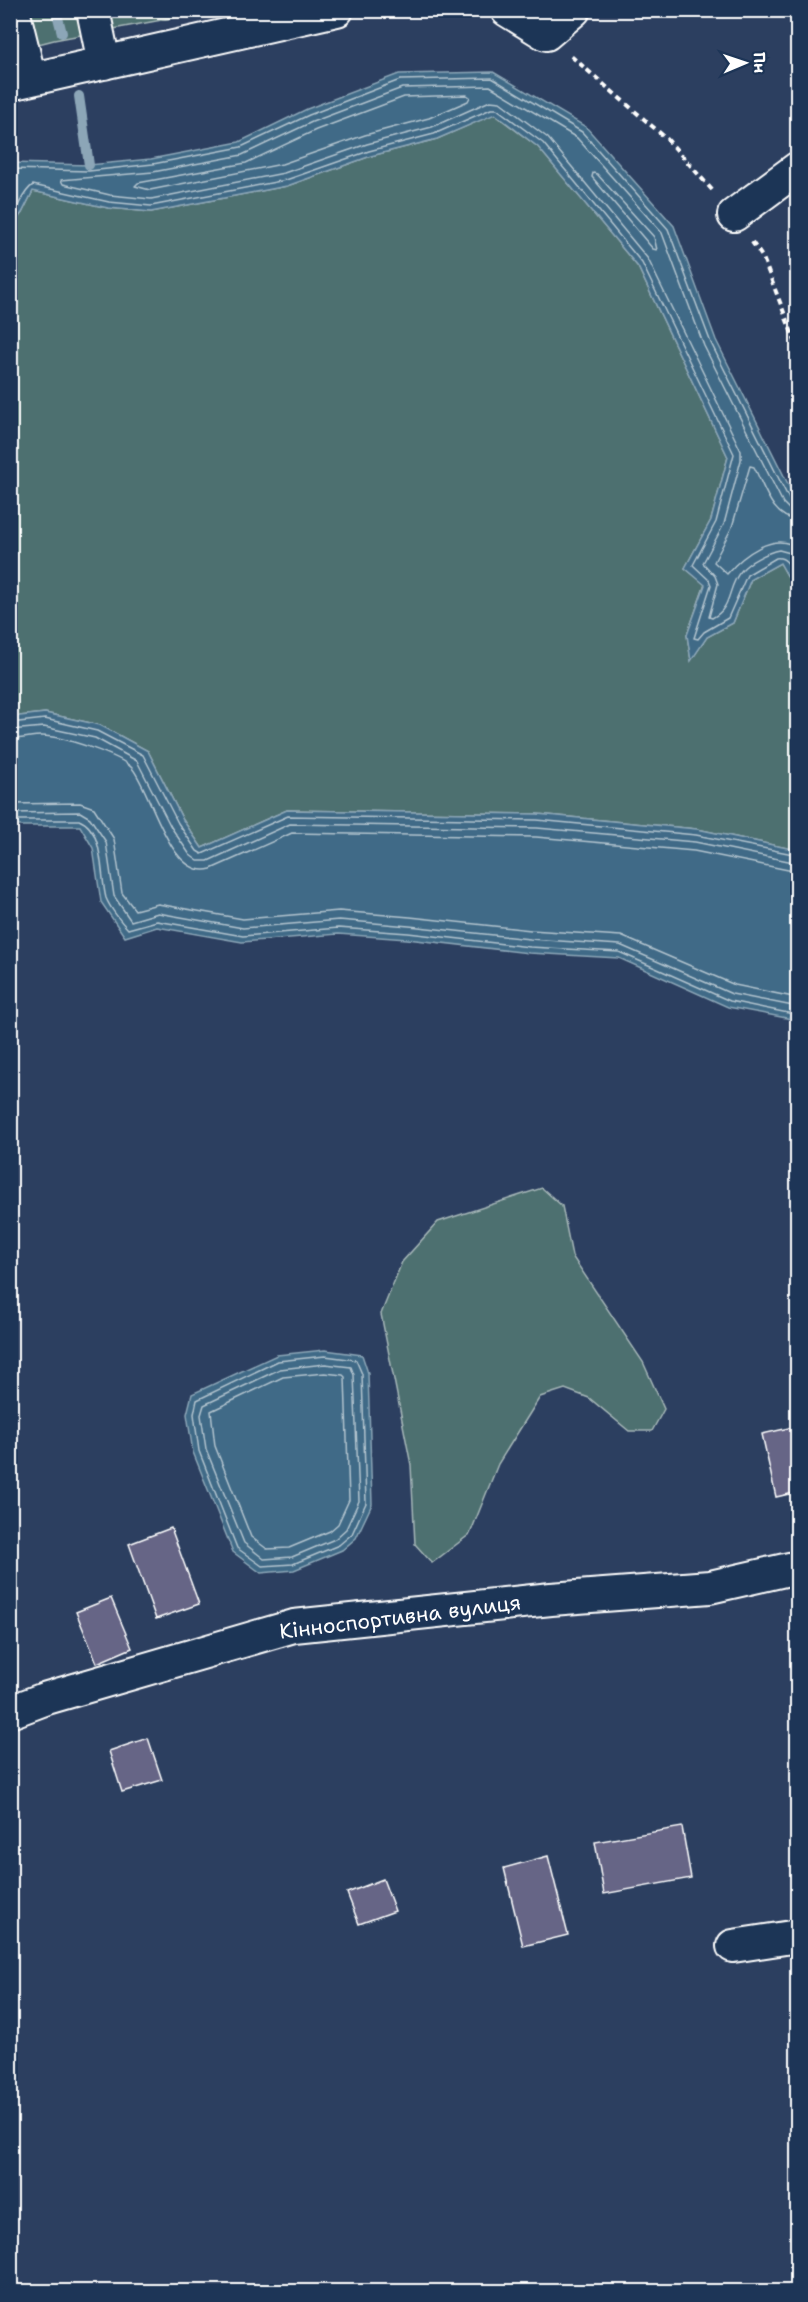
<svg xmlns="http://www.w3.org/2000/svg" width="808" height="2302" viewBox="0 0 808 2302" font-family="'Shantell Sans',sans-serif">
	<rect width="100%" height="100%" fill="#2c3f60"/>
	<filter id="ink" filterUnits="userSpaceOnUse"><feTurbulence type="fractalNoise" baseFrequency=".0167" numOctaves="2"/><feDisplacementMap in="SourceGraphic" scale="12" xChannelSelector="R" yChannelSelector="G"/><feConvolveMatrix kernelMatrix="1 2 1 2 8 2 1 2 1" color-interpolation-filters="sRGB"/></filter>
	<g filter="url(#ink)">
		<path fill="#4e6f70" stroke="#a6b7b8" stroke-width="1.5" d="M10,11h200l-156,29 -43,11z
			M494,114l44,33 100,120 90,190 -17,63 -26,48 20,16 -18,51 4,25 16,-23 26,-14 18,-44 29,-16 17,30v257l-100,-21 -160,-15 -250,-4 -85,38 -19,-28 -35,-69 -48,-26 -55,-12 -34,4 -1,-490 12,-14 11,-22 75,17 43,4 136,-26 84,-30 66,-17z
			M542,1188l20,18 10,50 71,106 21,47 -12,22h-23l-40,-33 -24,-9 -25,8 -42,67 -28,70 -38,29 -17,-19 -4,-79 -30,-151 21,-52 36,-40z"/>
		<path fill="#406b87" stroke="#8ca6b7" stroke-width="1.5" d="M493,72l93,55 88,99 42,114 81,162v91l-17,-30 -29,16 -18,44 -26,14 -16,24 -4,-26 18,-50 -20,-17 26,-48 17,-63 -90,-190 -100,-120 -43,-33 -58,25 -66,17 -84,30 -136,26 -43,-4 -75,-17 -11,22 -11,14v-64l78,2 62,-6 88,-17 68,-33 92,-35z
			M45,713l55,12 48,26 35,69 19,28 85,-38 250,4 160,15 100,21v170l-69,-13 -109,-49 -90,-5 -122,-14 -69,-5 -96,8 -85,-15 -32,10 -24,-35 -8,-54 -13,-22h-69v-109z
			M325,1350l37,5 6,18 4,131 -16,34 -14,12 -48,20 -33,3 -28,-21 -40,-100 -6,-38 5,-20 85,-39z"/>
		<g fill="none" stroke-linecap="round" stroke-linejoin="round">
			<path stroke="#b3c4cf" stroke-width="1.5" d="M467,95l3,2 -2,4 -39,17 -64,17 -83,29 -132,26 -15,-4 3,-3 108,-20 70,-33 88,-33z
				M10,169l79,2 64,-7 88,-17 68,-32 91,-35 92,-2 90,54 86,97 43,114 78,156 9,4
				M593,173l4,1 57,63 3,13 -4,-1 -61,-72z
				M10,218c9,-10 12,-26 23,-33l76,17 42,4 135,-26 83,-29 65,-17 57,-25h6l46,34 99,120 92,191 -18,68 -23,43 16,15 2,5 -17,53 4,1 6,-7 24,-14 19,-43 29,-17c12,-2 16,14 22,23
				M798,511l-9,-2 -6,-6 -79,-157 -42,-113 -85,-95 -87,-52 -88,2 -90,34 -70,33 -89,17 -92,8 2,4 47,11 41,4 133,-26 83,-29 65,-17 58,-26 10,1 48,36 100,121 93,192v9l-17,64 -21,39 12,13 3,8 -9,33 3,1c21,-10 15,-32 29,-47 7,-9 27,-19 38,-21l11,3 8,13
				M798,520c-26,-1 -34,-34 -44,-53l-4,-1 -18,61 -18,35 13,12c14,-17 48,-45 71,-25
				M10,723l35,-4 52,12 46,24 35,68 19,28 5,3 86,-38 249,4 159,15 102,20
				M10,730l34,-3 51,11 42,23 34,66 19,28 8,6h10l82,-37 247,4 158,14 103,21
				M10,739c11,0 22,-3 32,-3 19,0 78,19 90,32 20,24 38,113 79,101l81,-36 244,4 158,14 104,21
				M10,804l70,-1 14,5 20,31 8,54 13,17 23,-6 85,15 96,-8 71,6 121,13 90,6 114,49 63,13
				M10,813l70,-1 10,6 16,24 8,54 17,25 27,-8 85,15 96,-8 70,6 121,13 90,6 112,49 66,13
				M10,820h69c26,10 21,57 27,78 4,10 15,24 22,31l29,-8 86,15 95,-8 70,5 122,14 89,5 111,49 68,14
				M325,1356l31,4 6,14 4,129 -14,31 -13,11 -46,19 -31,2 -25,-18 -38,-97 -5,-37 3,-14 81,-39z
				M325,1364l26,3 3,8 5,126 -13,28 -11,10 -43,18 -28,2 -20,-16 -38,-94 -5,-34 3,-10 76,-36z
				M325,1373l18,2 2,2 4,123 -11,24 -8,7 -41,17 -22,1 -16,-12 -36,-91 -4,-35 72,-34z"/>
			<path stroke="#8ca6b7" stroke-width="10" d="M56,10l6,23
				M79,96l10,69"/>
		</g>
		<path fill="#666586" stroke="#fff" stroke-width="1.5" d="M798,1426v66l-22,5 -14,-63z
			M171,1528l28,76 -43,15 -27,-75z
			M111,1598l21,50 -35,15 -21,-51z
			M148,1738l14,42 -40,12 -13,-41z
			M682,1827l9,51 -87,16 -9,-52z
			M548,1856l20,79 -45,11 -19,-78z
			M383,1879l12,32 -36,13 -12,-31z"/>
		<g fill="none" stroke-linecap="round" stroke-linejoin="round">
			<defs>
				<path id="minor" d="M13,10l17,69
					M93,10l11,53
					M507,10l39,24 28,-24
					M10,84l327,-74
					M734,215l64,-47
					M10,1712l37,-14 247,-72 257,-27 159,-12 88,-20
					M733,1946l65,-10"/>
			</defs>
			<use href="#minor" stroke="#fff" stroke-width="36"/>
			<path stroke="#fff" stroke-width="4" stroke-dasharray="6 4.5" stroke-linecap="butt" d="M571,56l96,83 46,52
				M752,242l11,16 35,91"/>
			<use href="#minor" stroke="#1d3557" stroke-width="32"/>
		</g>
	</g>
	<g text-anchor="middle" stroke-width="6" stroke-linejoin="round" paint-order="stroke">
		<g font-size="21" fill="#fff" stroke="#1d3557">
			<text transform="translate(400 1617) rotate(-7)" y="7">Кінноспортивна вулиця</text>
		</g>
	</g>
	<rect width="808" height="2302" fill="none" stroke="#1d3557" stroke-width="36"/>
	<rect x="18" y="18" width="772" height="2266" fill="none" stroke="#fff" stroke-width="2" filter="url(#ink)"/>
	<g transform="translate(745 63) rotate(88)" stroke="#1d3557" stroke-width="4.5" paint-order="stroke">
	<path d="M0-4.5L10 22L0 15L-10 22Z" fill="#ffffff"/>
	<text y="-9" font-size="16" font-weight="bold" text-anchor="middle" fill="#ffffff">Пн</text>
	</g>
</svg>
